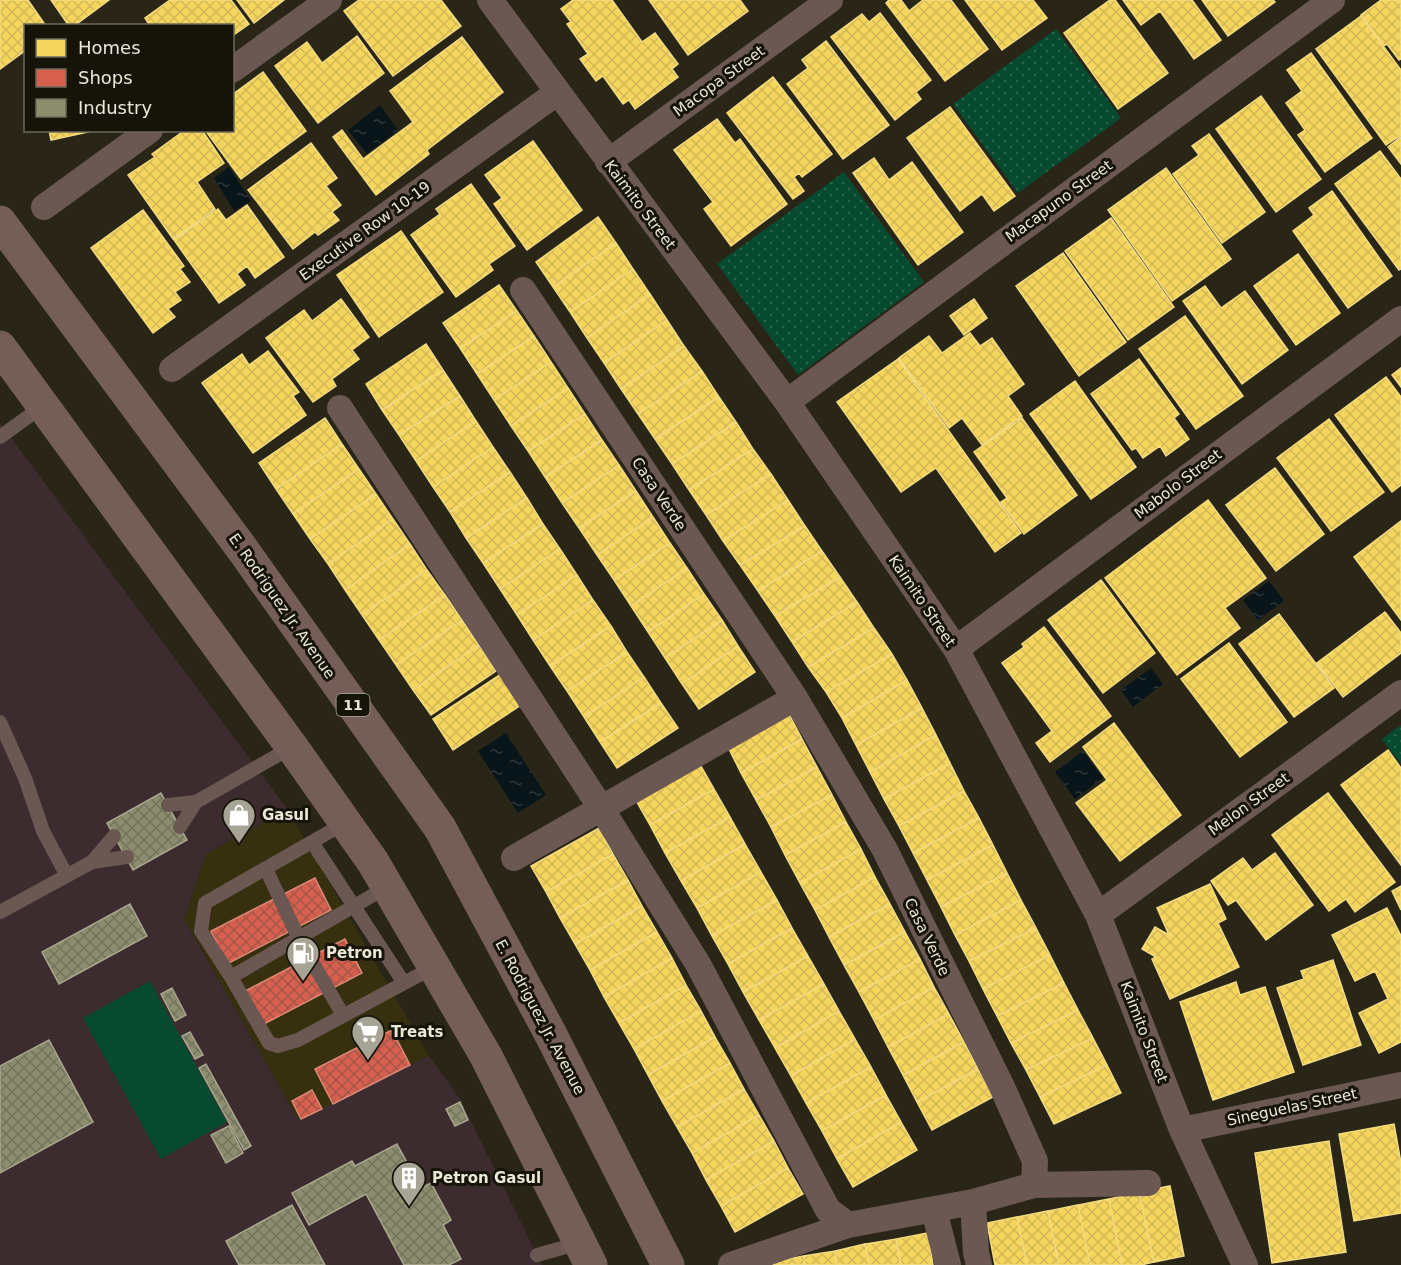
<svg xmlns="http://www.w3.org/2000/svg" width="1401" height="1265" viewBox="0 0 1401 1265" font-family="'DejaVu Sans',sans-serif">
	<defs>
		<pattern id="grass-dots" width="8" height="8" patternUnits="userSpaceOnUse" patternTransform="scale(1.5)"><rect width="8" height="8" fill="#064a30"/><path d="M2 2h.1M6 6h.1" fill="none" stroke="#2a644d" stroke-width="1.8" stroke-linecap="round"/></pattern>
		<pattern id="water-ripples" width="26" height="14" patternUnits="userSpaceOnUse" patternTransform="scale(1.5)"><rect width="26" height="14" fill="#08151b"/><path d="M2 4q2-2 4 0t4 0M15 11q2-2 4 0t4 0" fill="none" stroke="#2c373b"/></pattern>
		<pattern id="homes-cross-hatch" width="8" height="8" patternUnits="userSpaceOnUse" patternTransform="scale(1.5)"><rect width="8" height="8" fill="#f6d55c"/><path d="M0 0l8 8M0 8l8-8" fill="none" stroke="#d3b857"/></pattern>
		<pattern id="shops-cross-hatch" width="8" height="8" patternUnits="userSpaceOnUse" patternTransform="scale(1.5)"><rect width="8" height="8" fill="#d6604d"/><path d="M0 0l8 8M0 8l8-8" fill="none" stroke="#a45749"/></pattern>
		<pattern id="industry-cross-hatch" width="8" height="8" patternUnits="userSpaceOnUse" patternTransform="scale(1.5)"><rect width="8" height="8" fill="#8c8c6e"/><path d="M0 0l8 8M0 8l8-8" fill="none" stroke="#74745e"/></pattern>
	</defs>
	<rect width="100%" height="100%" fill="#292618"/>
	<path fill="#37300e" d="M287,809l142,247 -130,65 -115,-202 22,-65z"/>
	<path fill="#3c2b2f" d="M0,423l287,386 -81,45 -22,65 115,202 130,-65 31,43 82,166h-542z"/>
	<path fill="url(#grass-dots)" d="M1056,29l65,89 -103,75 -65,-89z
		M844,172l80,110 -126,93 -81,-111z
		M1401,725v39l-19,-25z"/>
	<path fill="#064a30" d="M150,981l77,141 -66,37 -78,-141z"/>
	<path fill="url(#water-ripples)" d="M380,105l18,25 -31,24 -19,-24z
		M229,167l22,34 -17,10 -20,-33z
		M1269,581l15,20 -26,19 -15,-20z
		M1151,668l12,16 -30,23 -12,-17z
		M506,733l40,62 -28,18 -40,-62z
		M1083,751l20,27 -28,21 -20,-27z"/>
	<path fill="url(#homes-cross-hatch)" stroke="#f3db81" stroke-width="1.5" d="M0,0h28l18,26h-20v24l-26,19z
		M51,0h58l-35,26h-5z
		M170,0h61l18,24 -17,12v-10h-82l-5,-8z
		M237,0h47l-30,23z
		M359,0h82l20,26 -68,50 -49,-65z
		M573,0h39l30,42 13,-9 23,31 -6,5 6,8 -43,32 -6,-9 -6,4 -20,-28 -7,5 -16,-22 8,-5 -21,-30 4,-2 -10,-13z
		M649,0h91l8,11 -60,44z
		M889,0h12l8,11 14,-11h28l37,49 -43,32 -59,-78z
		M965,0h68l14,18 -45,32z
		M1110,0h5l53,73 -50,36 -54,-76z
		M1123,0h69l29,40 -27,19 -34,-48 -19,14z
		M1202,0h71l2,2 -47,34z
		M1381,0h20v59l-2,1 -12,-16 -3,2 -23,-31z
		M880,13l51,67 -15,12 5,7 -26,21 -64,-83 31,-23 7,8z
		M1361,16l40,54v65l-15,10 -70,-96z
		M357,36l27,37 -66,50 -43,-57 32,-24 15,21z
		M462,37l41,55 -76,58 2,4 -53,41 -43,-58 9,-7 21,29 50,-37 -23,-31z
		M826,41l63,84 -46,34 -56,-75 21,-16 -6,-8z
		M1311,53l61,85 -47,34 -27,-37 7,-5 -19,-27 16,-12 -15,-21z
		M263,72l43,59 -65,48 -36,-49h27v-35z
		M773,77l59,77 -30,23 -3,-4 -5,4 10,14 -11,8 -66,-86z
		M1261,96l60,83 -45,33 -60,-83z
		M950,107l65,89 -21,15 -12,-17 -22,17 -53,-73z
		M717,119l18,24 5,-4 47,65 -56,42 -27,-37 9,-7 -39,-52z
		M49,130h48l-46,10z
		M185,130h17l22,33 -27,19 18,27 -42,30 -45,-64 27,-18 -3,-3z
		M1209,134l56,78 -43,31 -49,-69 26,-19 -7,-9z
		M1401,137v27l-13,-17z
		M533,141l49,69 -55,40 -33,-46 8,-6 -17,-23z
		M311,143l26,35 -11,8 15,19 -9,7 7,8 -21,15 -3,-3 -22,17 -45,-59z
		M1380,151l21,28v90l-2,1 -64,-86z
		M874,158l15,22 23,-18 51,70 -45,33 -65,-92z
		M1166,168l65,91 -59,42 -64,-91z
		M471,184l44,62 -26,18 4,6 -37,27 -45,-62 29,-21 -4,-5z
		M1332,191l60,85 -44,32 -55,-77 21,-16 -5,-7z
		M247,205l37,52 -29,21 -8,-12 -10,8 8,11 -26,18 -45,-63 44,-31 8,11z
		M143,210l41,56 -4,3 10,13 -15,10 6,8 -13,9 7,8 -22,16 -62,-85z
		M598,217l18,26 -63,44 -17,-25z
		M1111,218l63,89 -46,33 -63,-89z
		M401,231l42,61 -64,45 -42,-62z
		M616,243l17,26 -63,43 -17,-25z
		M1063,253l63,89 -47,34 -63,-90z
		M1298,254l42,59 -44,32 -42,-59z
		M633,269l17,25 -63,44 -17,-26z
		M499,285l18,26 -57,37 -17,-25z
		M1205,286l16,22 24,-17 43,59 -46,34 -59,-83z
		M650,294l17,26 -63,43 -17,-25z
		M341,299l28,38 -17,13 7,9 -27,20 4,7 -23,16 -47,-64 38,-28 8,11z
		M974,299l13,19 -23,17 -14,-19z
		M517,311l17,25 -57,38 -17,-26z
		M1185,316l58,80 -47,33 -57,-80z
		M667,320l17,26 -63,43 -17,-26z
		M970,333l10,13 12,-8 32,46 -16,12 14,20 -40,29 -20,-27 -13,10 -50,-70 30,-22 13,17z
		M534,336l17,26 -57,38 -17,-26z
		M426,344l17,26 -61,40 -16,-26z
		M684,346l18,25 -64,43 -17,-25z
		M268,351l31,41 -6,4 13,19 -53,38 -51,-70 40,-29 7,11z
		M898,359l123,174 -26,19 -59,-84 -35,24 -64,-90z
		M1139,359l40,55 -5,4 15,21 -23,17 -6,-10 -17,12 -7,-10 -4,2 -41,-56z
		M551,362l17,26 -57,38 -17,-26z
		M1401,368v19l-9,-12z
		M443,370l17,26 -61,39 -17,-25z
		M702,371l17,26 -64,42 -17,-25z
		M1386,377l15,20v88l-9,7 -57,-77z
		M1075,381l61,86 -45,32 -61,-85z
		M568,388l17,26 -57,37 -17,-25z
		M460,396l16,25 -60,40 -17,-26z
		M719,397l17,25 -64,42 -17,-25z
		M585,414l17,26 -57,37 -17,-26z
		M325,418l17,26 -66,45 -17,-26z
		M1022,418l55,77 -53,39 -23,-32 6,-4 -33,-46z
		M1329,419l55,73 -53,39 -54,-73z
		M476,421l17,26 -60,40 -17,-26z
		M736,422l17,27 -64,41 -17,-26z
		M602,440l17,25 -57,38 -17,-26z
		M342,444l17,25 -66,45 -17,-25z
		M493,447l17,25 -60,40 -17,-25z
		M753,449l18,25 -65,41 -17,-25z
		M619,465l17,26 -57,37 -17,-25z
		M1275,468l49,66 -48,37 -50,-66z
		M359,469l17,25 -66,45 -17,-25z
		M510,472l17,26 -61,40 -16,-26z
		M771,474l17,26 -65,41 -17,-26z
		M636,491l17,26 -56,38 -18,-27z
		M376,494l17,25 -65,45 -18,-25z
		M527,498l16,26 -60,39 -17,-25z
		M788,500l17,26 -65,39 -17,-24z
		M1208,500l58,78 -41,30 15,20 -63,47 -72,-97z
		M653,517l17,26 -56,37 -17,-25z
		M393,519l17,25 -65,46 -17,-26z
		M1401,521v99l-47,-63z
		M543,524l17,25 -60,40 -17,-26z
		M805,526l17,25 -64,40 -18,-26z
		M670,543l17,25 -56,38 -17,-26z
		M410,544l17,26 -65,45 -17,-25z
		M560,549l17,26 -60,40 -17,-26z
		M822,551l18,26 -65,39 -17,-25z
		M687,568l17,26 -56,38 -17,-26z
		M427,570l18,25 -66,45 -17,-25z
		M577,575l16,25 -60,40 -16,-25z
		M840,577l17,25 -65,40 -17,-26z
		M1101,580l54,73 -52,40 -55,-73z
		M704,594l18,26 -57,38 -17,-26z
		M445,595l17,25 -66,45 -17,-25z
		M593,600l18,26 -61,40 -17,-26z
		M857,602l17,26 -66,39 -16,-25z
		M1385,612l16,21v20l-58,44 -26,-34z
		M1279,614l55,74 -40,29 -55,-73z
		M462,620l17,25 -66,45 -17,-25z
		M722,620l16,26 -56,38 -17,-26z
		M611,626l16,26 -60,39 -17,-25z
		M1044,627l67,89 -61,46 -14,-19 16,-12 -50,-68 22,-16 -2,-3z
		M874,628l18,26 -66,38 -18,-25z
		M1229,643l58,79 -47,35 -59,-78z
		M479,645l17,26 -65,44 -18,-25z
		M738,646l17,26 -56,37 -17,-25z
		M627,652l17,25 -60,40 -17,-26z
		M892,654l15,26 -65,38 -16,-26z
		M501,674l20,31 -68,45 -20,-31z
		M644,677l17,26 -61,39 -16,-25z
		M907,680l15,28 -66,37 -14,-27z
		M661,703l17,25 -61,40 -17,-26z
		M922,708l14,27 -66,37 -14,-27z
		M788,712l14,27 -61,34 -14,-28z
		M1114,723l67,92 -61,46 -44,-58 31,-23 -24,-33z
		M936,735l14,28 -66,36 -14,-27z
		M802,739l15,28 -61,33 -15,-27z
		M1388,750l13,18v97l-60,-80z
		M698,761l16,28 -64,36 -16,-28z
		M950,763l14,28 -65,35 -15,-27z
		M817,767l15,28 -61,32 -15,-27z
		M714,789l16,28 -65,36 -15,-28z
		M964,791l15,27 -66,35 -14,-27z
		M1328,793l67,89 -40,30 -9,-13 -17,12 -57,-76z
		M832,795l14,27 -61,33 -14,-28z
		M730,817l15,27 -64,37 -16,-28z
		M979,818l14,27 -66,35 -14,-27z
		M846,822l15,27 -61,34 -15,-28z
		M599,828l14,26 -67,38 -15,-26z
		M745,844l16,28 -64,36 -16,-27z
		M993,845l14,28 -66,34 -14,-27z
		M861,849l14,28 -60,33 -15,-27z
		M1275,853l38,52 -47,35 -30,-40 -8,5 -17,-24 32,-23 9,12z
		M613,854l15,26 -68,38 -14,-26z
		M761,872l16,28 -65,36 -15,-28z
		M1007,873l14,27 -66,35 -14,-28z
		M875,877l15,27 -61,33 -14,-27z
		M628,880l14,26 -67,38 -15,-26z
		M1210,884l16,35 -8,4 21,44 -69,32 -18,-40 4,-2 -14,-8 13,-22 14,8 -12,-27z
		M1401,886v24l-9,-19z
		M777,900l15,28 -64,36 -16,-28z
		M1021,900l15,28 -67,33 -14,-26z
		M890,904l15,28 -61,33 -15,-28z
		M642,906l15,26 -67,38 -15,-26z
		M1387,908l14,28v106l-22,11 -20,-40 29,-14 -13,-28 -20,10 -23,-46z
		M792,928l16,28 -65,36 -15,-28z
		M1036,928l14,27 -67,34 -14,-28z
		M657,932l15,26 -68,39 -14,-27z
		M905,932l15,27 -61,33 -15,-27z
		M1050,955l14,28 -67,33 -14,-27z
		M808,956l16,28 -65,36 -16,-28z
		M672,958l14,27 -67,38 -15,-26z
		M920,959l14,28 -60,33 -15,-28z
		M1333,960l28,85 -58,20 -26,-77 27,-9 -3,-8z
		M1236,982l4,13 25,-8 29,85 -81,28 -33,-98z
		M1064,983l14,27 -67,33 -14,-27z
		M824,984l15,27 -64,37 -16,-28z
		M686,985l15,26 -67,38 -15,-26z
		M934,987l15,27 -61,33 -14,-27z
		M1078,1010l15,28 -67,32 -15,-27z
		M701,1011l14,26 -67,38 -14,-26z
		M839,1011l16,28 -64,37 -16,-28z
		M949,1014l15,28 -61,33 -15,-28z
		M715,1037l15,26 -68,38 -14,-26z
		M1093,1038l14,27 -67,32 -14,-27z
		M855,1039l16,28 -65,36 -15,-27z
		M964,1042l14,27 -61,33 -14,-27z
		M730,1063l14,26 -67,38 -15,-26z
		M1107,1065l14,28 -67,31 -14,-27z
		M871,1067l15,28 -64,36 -16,-28z
		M978,1069l15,28 -61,33 -15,-28z
		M744,1089l15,26 -67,38 -15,-26z
		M886,1095l15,27 -64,37 -15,-28z
		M759,1115l15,26 -68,39 -14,-27z
		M901,1122l16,28 -64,37 -16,-28z
		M1394,1124l7,39v50l-47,8 -15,-87z
		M774,1141l14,27 -67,38 -15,-26z
		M1329,1141l17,111 -74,11 -17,-110z
		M788,1168l15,26 -68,38 -14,-26z
		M1170,1186l14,70 -30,6 -15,-70z
		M1139,1192l15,70 -13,3h-19l-13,-66z
		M1109,1199l13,66h-32l-12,-60z
		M1078,1205l12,60h-31l-11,-54z
		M1048,1211l11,54h-32l-10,-48z
		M1017,1217l10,48h-32l-8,-42z
		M928,1233l5,32h-32l-5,-26z
		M896,1239l5,26h-32l-4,-21z
		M865,1244l4,21h-32l-2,-14z
		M835,1251l2,14h-32l-1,-9z
		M804,1256l1,9h-32v-3z"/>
	<path fill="url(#shops-cross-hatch)" stroke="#dd8977" stroke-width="1.5" d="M315,878l16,32 -104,54 -16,-33z
		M345,939l17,34 -100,52 -17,-34z
		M392,1030l18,35 -77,39 -18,-35z
		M312,1090l10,19 -21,10 -9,-18z"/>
	<path fill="url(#industry-cross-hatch)" stroke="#a9a88e" stroke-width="1.5" d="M161,793l26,47 -54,30 -26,-47z
		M130,904l17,32 -88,48 -17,-32z
		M172,988l14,27 -11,6 -14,-27z
		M190,1032l13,23 -8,4 -13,-23z
		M49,1040l44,82 -93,51v-107z
		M206,1064l45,82 -7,4 -45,-82z
		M460,1102l8,18 -13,6 -9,-17z
		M229,1126l14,27 -17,10 -15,-28z
		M397,1144l24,44 10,-5 20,37 -8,5 18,34 -12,6h-45l-38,-71 -57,31 -17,-32 60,-32 3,5z
		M292,1205l33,60h-86l-13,-24z"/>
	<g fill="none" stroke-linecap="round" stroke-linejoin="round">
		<path stroke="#6b5853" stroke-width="14" d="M0,437l43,-31
			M0,722l25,56 18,53 23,43
			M168,805l28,-3 96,-55
			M345,823l-140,80 -4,28 30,46 38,66 9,3 20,-6 136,-73
			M180,827l16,-25
			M312,842l92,141
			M92,862l22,-26
			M266,869l33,70 44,76
			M0,912l92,-50 35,-5
			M231,977l156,-90
			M537,1255l43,-12"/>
		<path stroke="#6b5853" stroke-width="26" d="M490,0l297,402 169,247 142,266 84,215 63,135
			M232,70l97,-70
			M608,162l222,-162
			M44,207l106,-77
			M523,290l272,408 90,152 118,239 32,72 -1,24
			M172,369l386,-277
			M787,402l545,-402
			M340,408l261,400 97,156 130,246 20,15
			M956,649l445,-330
			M514,858l281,-160
			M1098,915l303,-222
			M1182,1130l219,-45
			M973,1202l3,51 3,12
			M934,1210l14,55
			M731,1265l117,-40 125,-23 61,-17 114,-2"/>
		<path stroke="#765e58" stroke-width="33" d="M0,222l243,328 197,278 110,205 118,232
			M0,347l292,400 81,115 113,194 105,209"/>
	</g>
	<defs>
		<symbol id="shop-pin" viewBox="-11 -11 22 30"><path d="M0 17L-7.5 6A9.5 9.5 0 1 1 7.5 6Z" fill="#a8a495" stroke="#161408"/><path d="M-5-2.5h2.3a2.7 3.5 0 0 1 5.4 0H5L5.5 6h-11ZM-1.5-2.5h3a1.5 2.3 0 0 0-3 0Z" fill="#fff"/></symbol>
		<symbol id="fuel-pin" viewBox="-11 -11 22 30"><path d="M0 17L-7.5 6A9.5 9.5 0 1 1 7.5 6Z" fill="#a8a495" stroke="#161408"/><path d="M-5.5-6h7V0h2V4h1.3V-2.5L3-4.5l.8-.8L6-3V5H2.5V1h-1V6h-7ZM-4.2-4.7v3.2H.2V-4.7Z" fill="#fff"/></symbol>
		<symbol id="supermarket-pin" viewBox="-11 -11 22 30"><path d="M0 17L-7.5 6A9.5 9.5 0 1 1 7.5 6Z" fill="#a8a495" stroke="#161408"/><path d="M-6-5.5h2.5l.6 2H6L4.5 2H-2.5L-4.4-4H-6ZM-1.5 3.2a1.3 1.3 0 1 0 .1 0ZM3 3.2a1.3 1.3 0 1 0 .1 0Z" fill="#fff"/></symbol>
		<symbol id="building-pin" viewBox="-11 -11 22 30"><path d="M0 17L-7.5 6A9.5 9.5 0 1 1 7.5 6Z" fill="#a8a495" stroke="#161408"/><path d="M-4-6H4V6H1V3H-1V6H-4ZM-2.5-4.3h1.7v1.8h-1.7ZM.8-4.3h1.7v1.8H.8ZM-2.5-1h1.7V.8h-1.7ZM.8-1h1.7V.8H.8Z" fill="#fff"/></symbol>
	</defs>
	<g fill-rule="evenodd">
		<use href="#shop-pin" x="220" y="796" width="38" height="52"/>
		<use href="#fuel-pin" x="284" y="934" width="38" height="52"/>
		<use href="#supermarket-pin" x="349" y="1013" width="38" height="52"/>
		<use href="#building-pin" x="390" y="1159" width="38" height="52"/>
	</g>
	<g text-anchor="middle" stroke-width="6" stroke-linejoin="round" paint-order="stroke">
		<rect fill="#161408" stroke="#aca89a" stroke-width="1.5" x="336.5" y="694" width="33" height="22" rx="4.5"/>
		<g font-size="14" font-weight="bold" fill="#ece8d8">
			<text x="353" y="710">11</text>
		</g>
		<g font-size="15" fill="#ece8d8" stroke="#161408">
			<text transform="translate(719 81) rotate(-36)" y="5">Macopa Street</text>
			<text transform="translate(1059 201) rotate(-36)" y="5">Macapuno Street</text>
			<text transform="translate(640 205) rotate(53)" y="5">Kaimito Street</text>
			<text transform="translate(365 231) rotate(-36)" y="5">Executive Row 10-19</text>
			<text transform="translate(1178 484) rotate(-37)" y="5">Mabolo Street</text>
			<text transform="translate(659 494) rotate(56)" y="5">Casa Verde</text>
			<text transform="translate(922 601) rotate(56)" y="5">Kaimito Street</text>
			<text transform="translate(282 606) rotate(55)" y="5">E. Rodriguez Jr. Avenue</text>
			<text transform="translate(1249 804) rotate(-36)" y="5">Melon Street</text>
			<text transform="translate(927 937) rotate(64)" y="5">Casa Verde</text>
			<text transform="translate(540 1017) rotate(62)" y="5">E. Rodriguez Jr. Avenue</text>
			<text transform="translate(1144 1032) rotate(69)" y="5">Kaimito Street</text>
			<text transform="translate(1292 1107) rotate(-12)" y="5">Sineguelas Street</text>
		</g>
		<g font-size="15" font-weight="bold" fill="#ece8d8" stroke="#161408" text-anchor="start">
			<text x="262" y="820">Gasul</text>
			<text x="326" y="958">Petron</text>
			<text x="391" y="1037">Treats</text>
			<text x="432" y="1183">Petron Gasul</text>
		</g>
	</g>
	<rect x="24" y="24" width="210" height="108" fill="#161408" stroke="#6c695b" stroke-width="1.5"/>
	<rect x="36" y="39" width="30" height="18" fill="#f6d55c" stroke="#6c695b" stroke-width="1.5"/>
	<text x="78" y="54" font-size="18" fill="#ece8d8">Homes</text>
	<rect x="36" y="69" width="30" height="18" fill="#d6604d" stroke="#6c695b" stroke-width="1.5"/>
	<text x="78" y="84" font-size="18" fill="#ece8d8">Shops</text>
	<rect x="36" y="99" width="30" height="18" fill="#8c8c6e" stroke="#6c695b" stroke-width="1.5"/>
	<text x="78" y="114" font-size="18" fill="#ece8d8">Industry</text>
</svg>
